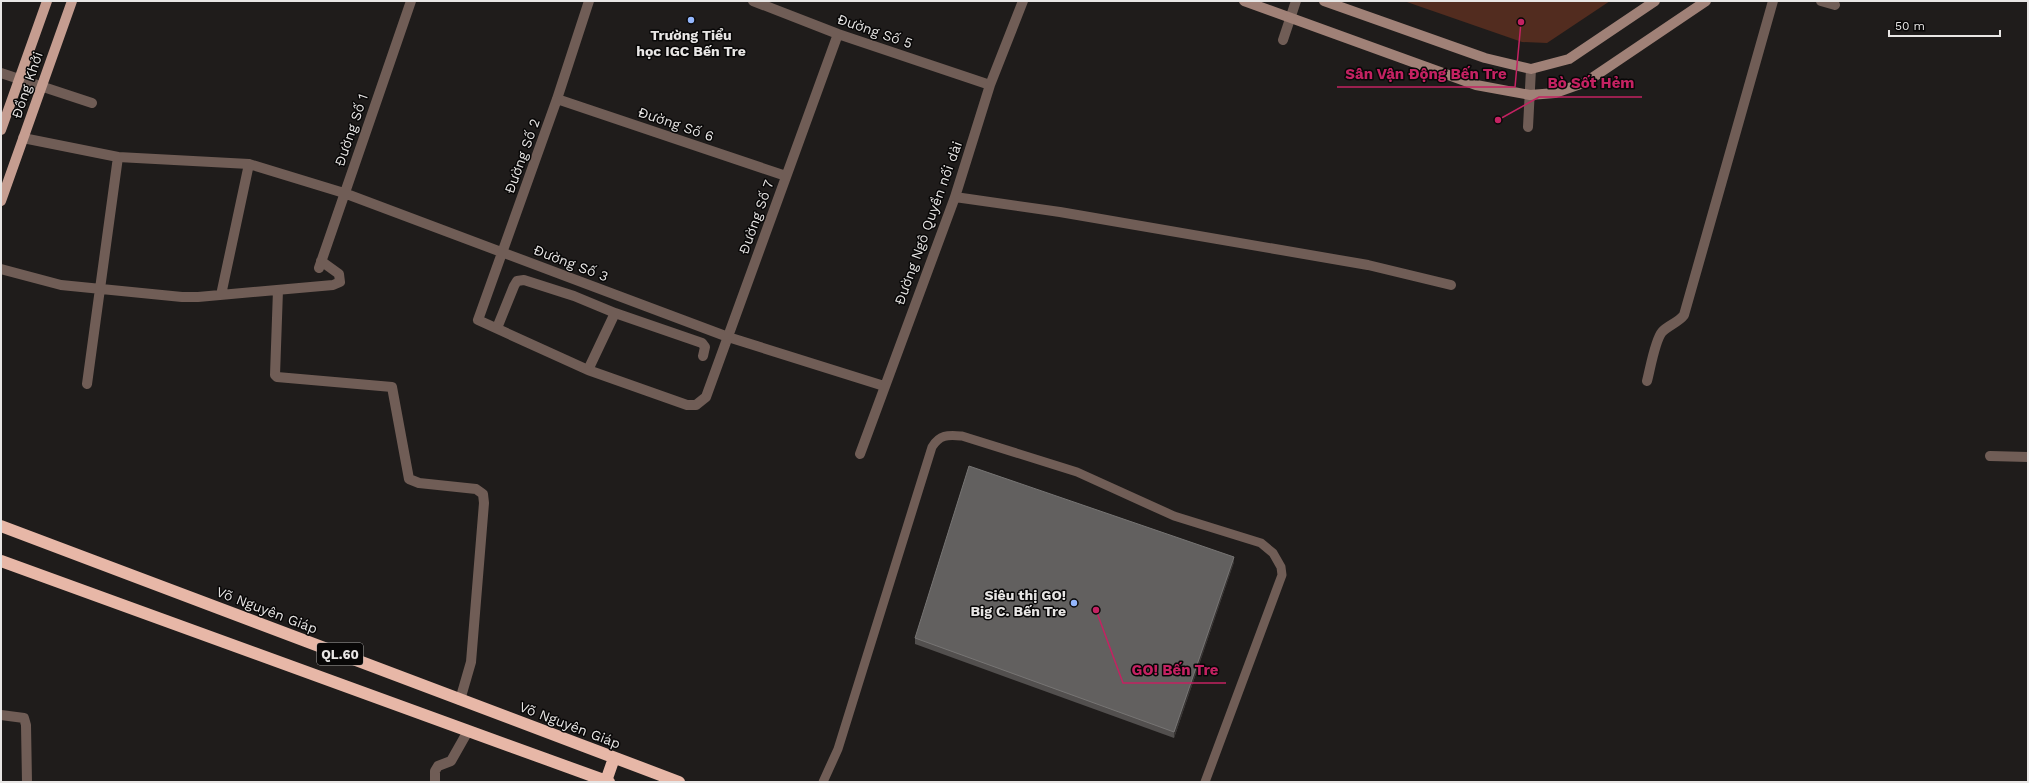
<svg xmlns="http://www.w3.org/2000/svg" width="2029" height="783" viewBox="0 0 2029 783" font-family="'Work Sans',sans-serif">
	<rect width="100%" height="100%" fill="#1f1c1b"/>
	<path fill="#522c1f" d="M1404,1h206l-63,42 -25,-1z"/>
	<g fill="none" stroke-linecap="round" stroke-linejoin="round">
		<path stroke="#705d56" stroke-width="9" d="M823,782l15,-33 94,-302c8,-13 16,-12 30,-11l115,36 97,44 87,27 12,10 8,14 1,8 -77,207"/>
		<path stroke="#705d56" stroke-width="10" d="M589,1l-32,98 -79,221 110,50 99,35h9l10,-8 132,-363
			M753,1l85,33 152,51
			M1821,1l14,4
			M1283,40l13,-39
			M1,73l91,30
			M557,99l229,77
			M1528,127l3,-58
			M23,138l95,19
			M955,197l105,15 308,53 83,20
			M319,268l92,-267
			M1,269l60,16 121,12h16l135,-12 7,-3 -1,-8 -18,-13
			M278,290l-3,85 2,2 115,10 17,92 10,4 57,6 7,5 1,9 -13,159 -11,38
			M221,295l28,-131
			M615,313l87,30 3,4 -2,9
			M497,328l17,-42 3,-5 7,-1 50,16 41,17 -27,57
			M1647,381c3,-11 8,-41 15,-49 6,-7 16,-9 22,-17l89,-314
			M87,384l31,-227 131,7 95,29 384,144 156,49
			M860,454l95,-257 35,-112 33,-84
			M1990,456l38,1
			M1,715l23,3 2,7 1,57
			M435,782v-11l3,-5 13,-5 17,-30"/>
		<path stroke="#a08177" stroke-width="10" d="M1244,1l232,84 54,10 25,-2 31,-11 120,-81
			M1324,1l161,57 46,11 38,-10 86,-58"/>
		<path stroke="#c59d90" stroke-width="10" d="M1,130l46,-129
			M1,201l71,-200"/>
		<path stroke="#e7b7a7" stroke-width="12" d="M1,526l678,256
			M1,561l608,221
			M606,781l8,-23"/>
	</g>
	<path fill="#524f4e" d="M1234,562l-60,176 -259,-94v-6z"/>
	<path fill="#373433" d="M1234,557v5l-60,176v-6z"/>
	<path fill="#62605f" stroke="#777574" d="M969,466l265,91 -60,175 -259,-94z"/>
	<g fill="#94b7fd" stroke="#080707" stroke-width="1.5">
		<circle cx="691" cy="20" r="4"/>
		<circle cx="1074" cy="603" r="4"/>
	</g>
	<g text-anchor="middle" stroke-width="3" stroke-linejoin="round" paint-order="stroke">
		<rect fill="#080707" stroke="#a5a3a2" stroke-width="1" x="317" y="643" width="46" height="22" rx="3"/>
		<g font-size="13" font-weight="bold" fill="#e8e6e5">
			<text x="340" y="659">QL.60</text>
		</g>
		<g font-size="14" fill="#e8e6e5" stroke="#080707">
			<text transform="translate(875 31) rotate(19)" y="5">Đường Số 5</text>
			<text transform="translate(27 85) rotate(-71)" y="5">Đồng Khởi</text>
			<text transform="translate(676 124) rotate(19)" y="5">Đường Số 6</text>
			<text transform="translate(351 130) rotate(-71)" y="5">Đường Số 1</text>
			<text transform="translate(522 156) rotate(-70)" y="5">Đường Số 2</text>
			<text transform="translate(756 217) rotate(-70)" y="5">Đường Số 7</text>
			<text transform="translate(928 223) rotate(-70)" y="5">Đường Ngô Quyền nối dài</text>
			<text transform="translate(571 263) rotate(21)" y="5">Đường Số 3</text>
			<text transform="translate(267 610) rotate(21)" y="5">Võ Nguyên Giáp</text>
			<text transform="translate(570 725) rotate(21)" y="5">Võ Nguyên Giáp</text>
		</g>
		<g font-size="14" font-weight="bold" fill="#e8e6e5" stroke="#080707">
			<text x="691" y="40">Trường Tiểu<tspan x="691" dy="16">học IGC Bến Tre</tspan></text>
			<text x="1066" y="600" text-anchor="end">Siêu thị GO!<tspan x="1066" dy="16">Big C. Bến Tre</tspan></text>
		</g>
	</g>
	<path fill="none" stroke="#c42262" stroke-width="1.5" d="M1521 22L1515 87H1337M1498 120L1539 97H1642M1096 610L1123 683H1226"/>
	<g fill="#c42262" stroke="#080707" stroke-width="1.5">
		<circle cx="1521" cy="22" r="4"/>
		<circle cx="1498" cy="120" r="4"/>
		<circle cx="1096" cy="610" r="4"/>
	</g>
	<g font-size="15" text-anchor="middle" font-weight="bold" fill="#c42262" stroke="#080707" stroke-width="3" stroke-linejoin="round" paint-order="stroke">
		<text x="1426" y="79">Sân Vận Động Bến Tre</text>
		<text x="1591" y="88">Bò Sốt Hẻm</text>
		<text x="1175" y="675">GO! Bến Tre</text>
	</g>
	<rect width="2029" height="783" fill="none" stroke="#e8e6e5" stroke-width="4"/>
	<path d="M1889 30v6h111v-6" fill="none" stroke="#e8e6e5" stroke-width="2"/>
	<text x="1895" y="30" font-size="12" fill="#e8e6e5" stroke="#080707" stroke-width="3" paint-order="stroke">50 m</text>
</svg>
